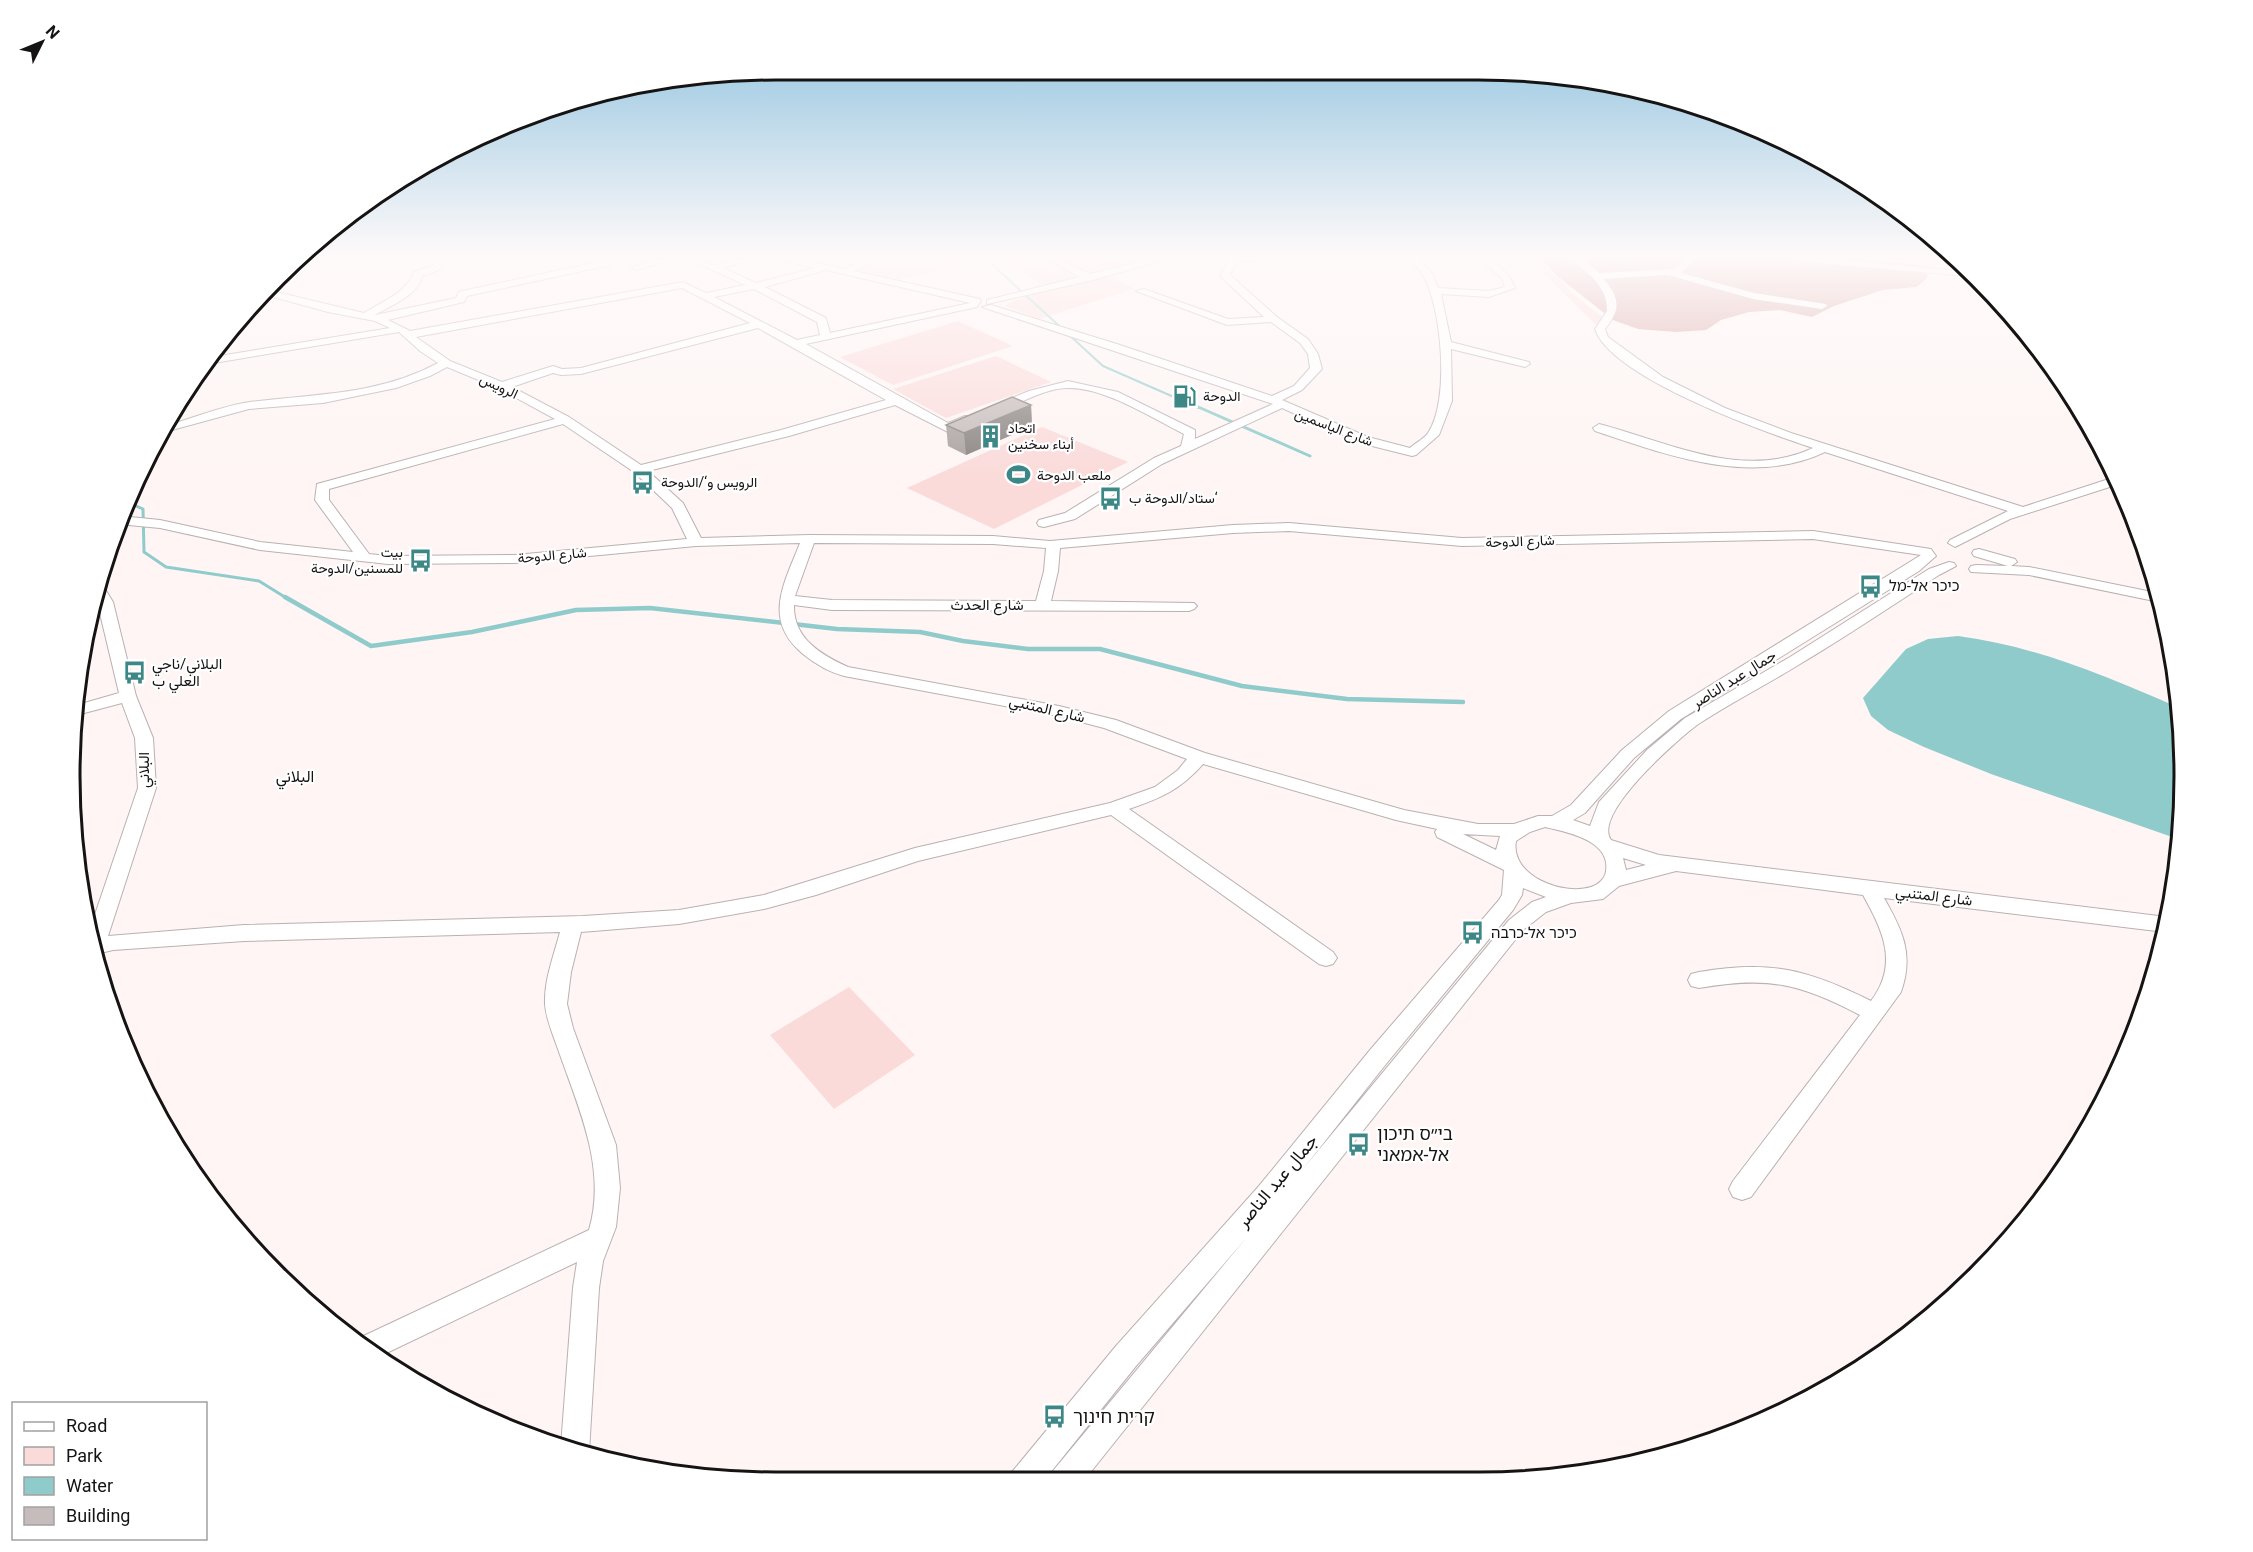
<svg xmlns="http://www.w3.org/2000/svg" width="2253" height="1552" viewBox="0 0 2253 1552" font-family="Roboto,Vazirmatn,'Noto Sans Hebrew',sans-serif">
	<rect width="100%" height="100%" fill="#fef5f4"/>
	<path fill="#fadbda" d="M883,258h65l13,10 -64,11 -38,-9z
		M1004,258h122l17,8 -36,9 27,14 -95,30 -34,-13 6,-4 36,-13z
		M1528,258h9l43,42 31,23 -16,1z
		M1869,258h87l14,12z
		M958,321l55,25 -120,39 -53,-28z
		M996,356l55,26 -105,36 -53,-29z
		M1042,427l86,35 -134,67 -87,-41z
		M849,987l66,68 -81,54 -64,-74z"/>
	<path fill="#d6a3a1" d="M1540,258h309l79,8 -1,12 -10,9 -34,3 -49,16 -22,11 -32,-7 -31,2 -28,8 -15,10 -30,2 -38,-3 -25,-9 -56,-44z"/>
	<path fill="#90cbcb" d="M1958,636c77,10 148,40 219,71l7,69 -6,63 -187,-65 -67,-27 -36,-17 -17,-14 -8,-18 43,-49 22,-10z"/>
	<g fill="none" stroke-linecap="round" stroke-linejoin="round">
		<path stroke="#90cbcb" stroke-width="2" d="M985,258l118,108 96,42"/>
		<path stroke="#90cbcb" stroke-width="3" d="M1196,406l114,50
			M125,501l18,8 1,43 22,15 93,14 29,18"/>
		<path stroke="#90cbcb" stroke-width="4.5" d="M285,597l86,49 101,-14 104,-22 74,-2 187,21 83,3 43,9 65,8h72l142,37 105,13 116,3"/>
		<defs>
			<path id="minor" d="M435,258h8l3,3 -8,9 -16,6c-3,19 -32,30 -47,39l81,-17 3,-6 3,-1 145,-31 5,3 -2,2 -143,31 -3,6 -76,18 22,11 273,-49 23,11 39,-8 -58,-27c11,0 18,6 27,7 9,0 26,-7 38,-7l-1,2 -28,8 33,15 59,-15 -34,-8 -1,-2h15l49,11 25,-11h11l-26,13 126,28 1,2 -4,6 -171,37 142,79 17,-7h8v6l-25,10 -53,-27 -106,31 -141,35 35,32 18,35 108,-3 184,1 57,5 183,-16 56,-2 173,15 351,-7 118,18 5,7 -17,15 -238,148 -47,39 -49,55 -12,7 17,6 9,-24 48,-52 38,-32 105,-61 139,-88 20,-7 5,1 2,3 -17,9c-46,30 -92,61 -139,89 -34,21 -70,39 -103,61 -20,15 -105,89 -86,115l48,15 508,62 2,1 -4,14 -281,-34c19,33 30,57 17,94l-150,205 -9,3 -9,-3 -4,-8 4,-8 127,-166c-62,-32 -92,-39 -161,-27l-8,-2 -3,-6 3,-6 8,-2c71,-12 108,-3 172,29 28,-37 12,-70 -8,-106l-187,-24 -57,15 -16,13 -32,4 -25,9 -23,18 -441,553h-34l4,-11 195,-235 -111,129 -94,117h-34l4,-11 104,-126 143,-160 111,-136 129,-150 3,-5 2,-25 -67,-33 -2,-5 2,-3 -41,-9 -193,-56c-23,26 -42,34 -74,45l204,143 4,6 -4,6 -7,2 -7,-2 -208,-149 -193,46 -102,34 -52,14 -85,15 -98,8 -10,40 -4,32 6,24 43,117 4,43 -4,39 -13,34 -4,27 -9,147 -1,20 -28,-9 12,-158 4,-26 -201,96 -21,-18 234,-110c18,-61 -10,-121 -30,-178 -5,-15 -13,-32 -14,-48 -1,-24 9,-49 15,-72l-316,9 -131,9 -17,4 -7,-22 49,-144 -3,-50 -13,-35 -49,13 1,-10 45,-13 -22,-92 4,-13 4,1 8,13 23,94 17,42 3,50 -48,148 136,-11 339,-9 96,-6 85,-15 151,-47 195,-45 45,-16 23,-17 9,-11 -83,-31 -46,-12 -214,-40c-15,-4 -30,-13 -41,-22 -41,-34 -19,-70 -3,-111l-104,3 -181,17 -127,1 -128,-14 -100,-22 -42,-4 2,-8 40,4 100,22 93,10 -38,-52 2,-16 238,-65 -57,-31 -51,-21 -17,9 -34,12 -73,15 -74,6 -88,24 5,-7c27,-8 56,-20 84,-24 65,-8 129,-7 188,-39l-18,-12 -21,-19 -197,33 5,-7 183,-30 -15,-7 -47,-9 -66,-18 6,-4 96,23c19,-12 42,-20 50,-41l18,-6 4,-5zM826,270l144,33 -140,30 -4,-15 -61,-31zM682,288l68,35 -169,45 -19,1 -9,-3 -51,16 -52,-21 -34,-24zM754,289l63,33 3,13 -23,5 -83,-43zM758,328l128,72 -105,30 -140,35 -72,-48 -57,-30 41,-14 8,2 20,-1zM563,424l71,48 38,36 15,31 -172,16 -127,1 -19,-2 -40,-54v-11zM1289,531l173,15 351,-7 108,16 -252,156 -47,39 -51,55 -19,11h-14l-24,8h-36l-74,-14 -199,-57 -89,-33 -57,-14 -211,-39c-26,-12 -55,-28 -54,-62l38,5 357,1 5,-2 3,-3 -3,-3 -143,-2 7,-30 2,-23 173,-15zM814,543l179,1 53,4 -2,23 -8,30 -204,-1 -37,-4zM1545,827c21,5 66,13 61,44 -1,8 -8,14 -15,16 -28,9 -81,-11 -75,-46l14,-9zM1463,834l37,2 -4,14zM1623,858l23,7 -20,5zM1523,888l23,9 -14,5 -23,18 -206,249 83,-105 127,-154 9,-15z
				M664,258h15l-43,12 -5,-3z
				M1046,258h10l34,16 65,-16h15l-77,22 -106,24v-4l93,-23z
				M1214,258h47l-4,3h-20l-7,14 47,42 31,22 10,15 4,15 -2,2 -18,19 -20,10 86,37 42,11c5,-5 14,-9 18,-15 22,-32 14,-125 -5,-158 -4,-6 -10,-11 -14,-17h9l15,17 5,13 51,3 16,-4 -3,-8 -22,-21h10l19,18 6,12 -26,9 -48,-3 10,48 78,20 1,2 -5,3 -74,-18 1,52 -13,34 -23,20 -4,1 -52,-13 -78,-35 -120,56 -87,55 -31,8 -5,-1 -2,-3 2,-3 26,-7 89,-55 27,-12 3,-12c-32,-16 -78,-46 -115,-46 -24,-1 -52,18 -75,25l-6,-4 2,-2 39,-16 39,-10 50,11 77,38v9l78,-35 -291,-97 9,-2 129,40 152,51 22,-10 16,-18 -2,-14 -8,-11 -29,-21 -44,3 -91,-34 8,-2 84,30 36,-2 -44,-41 8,-15z
				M1571,258h10l18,15 75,-4 14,-11h9l-16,15 73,20 72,11 1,2 -5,3 -69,-10 -85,-24 -64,4c16,20 17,30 1,50l3,8 55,40 62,31 66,25 232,74 92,-30 4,7 -109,35 -55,28 -7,-4 2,-3 58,-29 -183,-59c-74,35 -158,3 -230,-21l-2,-3 6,-4c69,18 144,57 214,24 -48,-16 -202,-70 -218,-119l12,-18c1,-26 -20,-37 -36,-53z
				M1793,258h30l149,14 6,5 -180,-16z
				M1979,549l36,10 2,3 -6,4 18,1 128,26 2,9 -130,-27 -58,-3 -2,-3 2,-3 5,-1 32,1 -34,-10 -2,-3 2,-3z"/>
		</defs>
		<use href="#minor" stroke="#bab1b1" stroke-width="2"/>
		<use href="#minor" fill="#fff" fill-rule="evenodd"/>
	</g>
	<path fill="#a9a2a1" d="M1031,405l1,21 -66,29 -18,-9 -2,-21z"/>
	<path fill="#8a8483" d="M1031,405l1,21 -66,29 -2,-22z"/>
	<path fill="#c5bcbb" stroke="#8a8483" stroke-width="1.5" d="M1012,397l19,8 -67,28 -18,-8z"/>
	<linearGradient id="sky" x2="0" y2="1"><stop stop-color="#85bddc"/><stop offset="0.54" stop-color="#fffafa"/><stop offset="1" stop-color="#fffafa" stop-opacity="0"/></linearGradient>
	<rect width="2253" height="475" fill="url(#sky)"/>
	<defs>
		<symbol id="fuel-bare" viewBox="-9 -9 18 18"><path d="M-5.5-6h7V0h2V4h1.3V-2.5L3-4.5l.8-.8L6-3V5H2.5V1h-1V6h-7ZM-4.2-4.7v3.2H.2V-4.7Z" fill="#3e8787" stroke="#fff" stroke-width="2.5" paint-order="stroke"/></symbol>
		<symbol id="building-bare" viewBox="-9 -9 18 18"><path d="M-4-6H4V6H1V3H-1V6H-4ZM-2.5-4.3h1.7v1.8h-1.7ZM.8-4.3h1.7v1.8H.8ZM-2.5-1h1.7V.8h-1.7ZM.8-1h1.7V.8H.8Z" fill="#3e8787" stroke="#fff" stroke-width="2.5" paint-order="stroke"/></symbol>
		<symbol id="stadium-bare" viewBox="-9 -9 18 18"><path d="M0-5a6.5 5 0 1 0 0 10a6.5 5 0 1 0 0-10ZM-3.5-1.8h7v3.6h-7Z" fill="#3e8787" stroke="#fff" stroke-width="2.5" paint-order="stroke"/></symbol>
		<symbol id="bus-bare" viewBox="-9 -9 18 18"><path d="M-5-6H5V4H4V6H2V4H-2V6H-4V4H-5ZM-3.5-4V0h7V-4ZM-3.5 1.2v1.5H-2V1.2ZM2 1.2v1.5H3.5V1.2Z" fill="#3e8787" stroke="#fff" stroke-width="2.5" paint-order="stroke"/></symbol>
	</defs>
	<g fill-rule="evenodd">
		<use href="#fuel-bare" x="1168" y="380" width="33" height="33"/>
		<use href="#building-bare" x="974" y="420" width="33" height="33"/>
		<use href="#stadium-bare" x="1002" y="458" width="33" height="33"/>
		<use href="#bus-bare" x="626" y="466" width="33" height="33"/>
		<use href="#bus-bare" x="1094" y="482" width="33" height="33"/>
		<use href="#bus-bare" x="404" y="544" width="33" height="33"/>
		<use href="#bus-bare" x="1854" y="570" width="33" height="33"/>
		<use href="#bus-bare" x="118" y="656" width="33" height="33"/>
		<use href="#bus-bare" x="1456" y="916" width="33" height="33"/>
		<use href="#bus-bare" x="1342" y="1128" width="33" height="33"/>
		<use href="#bus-bare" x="1038" y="1400" width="33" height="33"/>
	</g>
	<g text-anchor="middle" stroke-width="4.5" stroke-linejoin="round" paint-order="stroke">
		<g font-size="14" fill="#161313" stroke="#fff">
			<text transform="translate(499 386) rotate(25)" y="5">الرويس</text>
			<text transform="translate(1334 427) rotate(21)" y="5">شارع الياسمين</text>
			<text transform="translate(1520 541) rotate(-2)" y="5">شارع الدوحة</text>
			<text transform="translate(552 555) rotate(-5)" y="5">شارع الدوحة</text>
		</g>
		<g font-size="14" fill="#161313" stroke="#fff" text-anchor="start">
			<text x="1203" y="401">الدوحة</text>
			<text x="1008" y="433">اتحاد<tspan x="1008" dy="16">أبناء سخنين</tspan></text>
			<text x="1037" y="480">ملعب الدوحة</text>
			<text x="661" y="487">الرويس و‘/الدوحة</text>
			<text x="1129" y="503">ستاد/الدوحة ب‘</text>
			<text x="403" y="557" text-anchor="end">بيت<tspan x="403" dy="16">للمسنين/الدوحة</tspan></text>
		</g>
		<g font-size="15" fill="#161313" stroke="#fff" text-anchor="start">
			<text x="1889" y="591">כיכר אל-מל</text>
			<text x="152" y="669">البلاني/ناجي<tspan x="152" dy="17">العلي ب</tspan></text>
			<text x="1491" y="938">כיכר אל-כרבה</text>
		</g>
		<g font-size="15" fill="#161313" stroke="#fff">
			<text x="987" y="610">شارع الحدث</text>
			<text transform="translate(1734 679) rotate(-32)" y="5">جمال عبد الناصر</text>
			<text transform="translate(1047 709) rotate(13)" y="5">شارع المتنبي</text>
			<text transform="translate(144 770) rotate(-90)" y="5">البلاني</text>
			<text transform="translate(1934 896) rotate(7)" y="5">شارع المتنبي</text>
		</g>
		<g font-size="16" fill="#161313" stroke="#fff">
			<text x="295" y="782">البلاني</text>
		</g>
		<g font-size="18" fill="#161313" stroke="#fff" text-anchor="start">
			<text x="1377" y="1140">בי״ס תיכון<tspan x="1377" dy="21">אל-אמאני</tspan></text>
			<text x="1073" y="1423">קרית חינוך</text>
		</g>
		<g font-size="18" fill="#161313" stroke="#fff">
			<text transform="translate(1277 1181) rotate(-50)" y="6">جمال عبد الناصر</text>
		</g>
	</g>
	<path d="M0 0H2253V1552H0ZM776 80H1478A696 696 0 0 1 2174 776V776A696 696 0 0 1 1478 1472H776A696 696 0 0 1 80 776V776A696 696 0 0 1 776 80Z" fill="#fff" fill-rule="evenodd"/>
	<path fill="none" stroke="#161313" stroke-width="3" d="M776 80H1478A696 696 0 0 1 2174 776V776A696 696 0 0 1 1478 1472H776A696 696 0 0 1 80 776V776A696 696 0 0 1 776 80Z"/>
	<rect x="12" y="1402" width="195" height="138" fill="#ffffff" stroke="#a2a1a1" stroke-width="1.5"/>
	<rect x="24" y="1422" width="30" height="9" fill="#ffffff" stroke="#a2a1a1" stroke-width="1.5"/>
	<text x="66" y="1432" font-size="18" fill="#161313">Road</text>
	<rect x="24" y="1447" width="30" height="18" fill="#fadbda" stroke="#a2a1a1" stroke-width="1.5"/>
	<text x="66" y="1462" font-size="18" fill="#161313">Park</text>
	<rect x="24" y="1477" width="30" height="18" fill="#90cbcb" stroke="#a2a1a1" stroke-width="1.5"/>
	<text x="66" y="1492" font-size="18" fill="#161313">Water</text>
	<rect x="24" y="1507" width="30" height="18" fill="#c5bcbb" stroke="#a2a1a1" stroke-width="1.5"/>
	<text x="66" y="1522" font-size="18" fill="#161313">Building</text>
	<g transform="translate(42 42) rotate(47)" stroke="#ffffff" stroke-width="4.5" paint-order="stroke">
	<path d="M0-4.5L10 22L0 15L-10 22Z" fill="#161313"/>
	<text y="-9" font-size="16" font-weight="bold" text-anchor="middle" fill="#161313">N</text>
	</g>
</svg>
